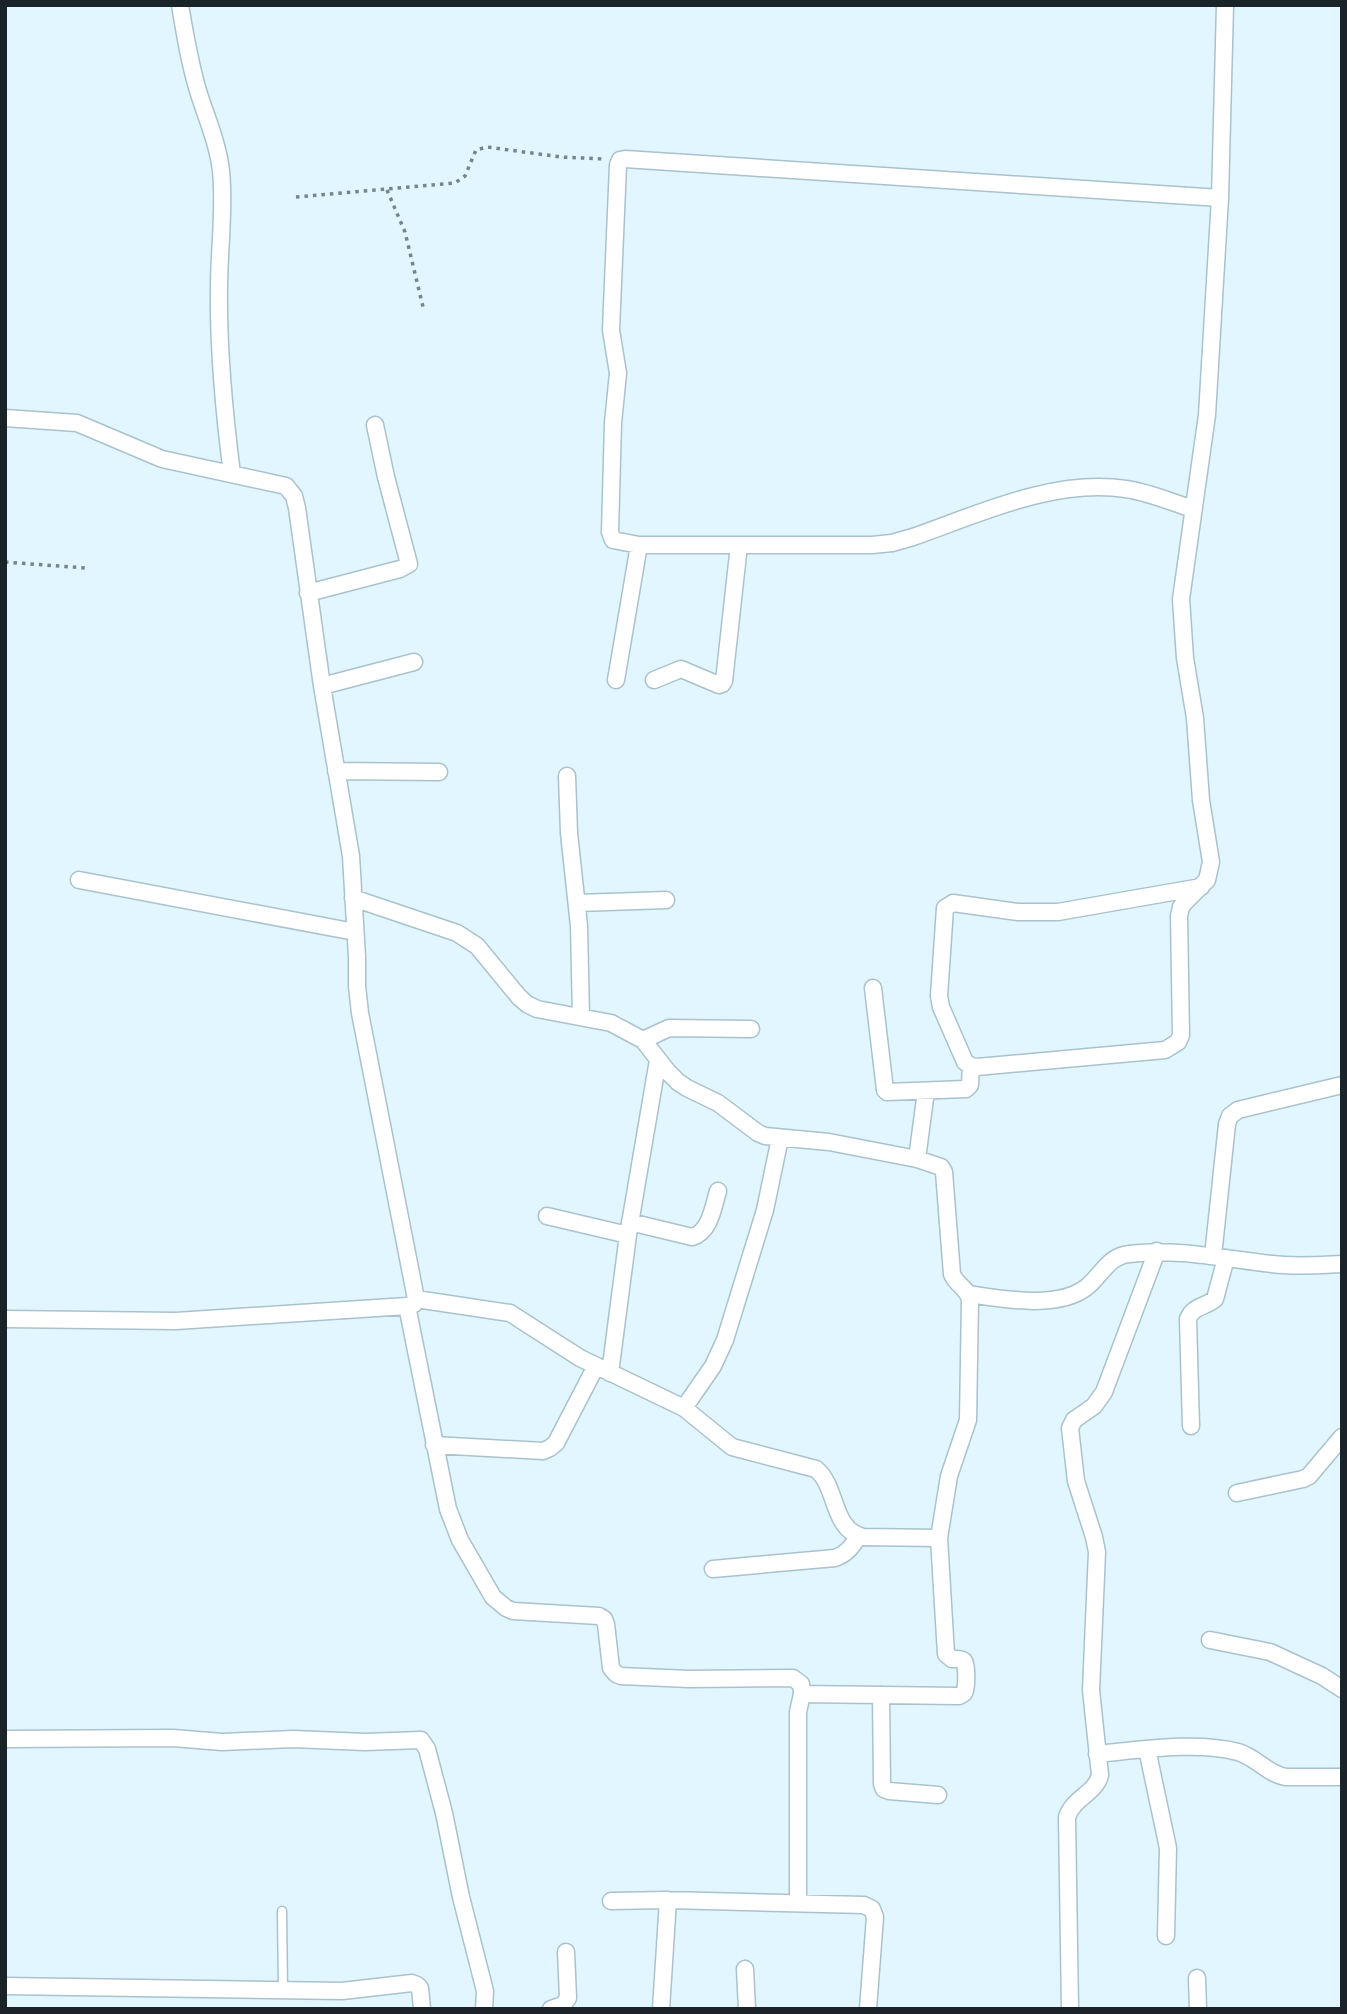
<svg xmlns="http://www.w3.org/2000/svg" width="1347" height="2014" viewBox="0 0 1347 2014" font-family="'Work Sans',sans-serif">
	<rect width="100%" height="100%" fill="#e1f6ff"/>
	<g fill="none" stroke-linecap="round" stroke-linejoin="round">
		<defs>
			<path id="service" d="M282,1911l1,80"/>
			<path id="minor" d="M180,5c5,30 10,60 19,89 8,25 19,50 22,77 4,38 -2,78 -2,117 -1,62 5,124 13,186
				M5,418l72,5 85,36 124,27 8,10 3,12 25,178 29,170 6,101v29l3,27 56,286 -2,5 -7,2 -231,15 -171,-2
				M1193,509c-22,-7 -45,-17 -67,-20 -72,-11 -147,25 -213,48l-21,6 -20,2h-233l-26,-5 -3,-8 3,-109 5,-50 -7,-43 7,-165 2,-5 5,-1 595,39
				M308,593l92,-24 9,-5 -23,-87 -11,-52
				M616,680l23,-135
				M654,680l27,-11 38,16 3,-1 2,-3 15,-136
				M322,686l92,-24
				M336,771l103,1
				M567,776l2,57 10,93 2,91
				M79,880l276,52
				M1201,887l-143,25h-40l-65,-9 -8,5 -6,88 2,11 24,55 6,4 6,1 188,-17 13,-8 3,-7 -2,-119 2,-9 4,-5 22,-22 4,-18 -10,-62 -6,-82 -10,-60 -4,-59 26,-184 13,-217 5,-193
				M353,898l104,35 20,13 42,51 8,7 10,5 74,14 32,17 25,32 10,10 9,6 31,15 40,30 7,3 64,6 88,17 24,8 3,5 8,102c4,11 16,14 18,26l-2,120 -19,56 -10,62 7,116 6,5c4,0 9,-1 12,2 3,4 3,28 0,32 -1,1 -3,2 -5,3l-157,-2
				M578,903l88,-3
				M873,988l12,102 2,2 79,-3 4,-4 1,-19
				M643,1040l26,-12 82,1
				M917,1159l9,-68
				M547,1216l81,19
				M630,1222l62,15c18,-5 21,-29 26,-46
				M1213,1256l14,-132 3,-8 8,-6 104,-25
				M969,1294c33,5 91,16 119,-8 14,-12 21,-30 41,-32 49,-6 95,5 143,10 23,3 47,1 70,0
				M416,1299l94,14 70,45 104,50 48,39 84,22c22,18 15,60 47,68l76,1
				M407,1306l41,203 12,31 33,57 13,11 7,3 86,5 5,3 2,5 5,44 5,6 5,2 68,3 104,-1 8,6 1,10 -4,18v190
				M610,1373l18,-138 30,-175
				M684,1408l29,-42 12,-26 40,-130 15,-72
				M1191,1426l-3,-107c5,-13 17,-12 27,-20l11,-41
				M434,1445l109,6 7,-3 6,-5 40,-77
				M1237,1493l66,-14 6,-3 33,-39
				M713,1569l122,-11c12,-4 17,-12 24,-22
				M1210,1640l60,12 52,24 20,13
				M881,1695l1,89 2,5 5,2 49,4
				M5,1739l168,-1 49,4 71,-3 72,3 56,-2 6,9 17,64 17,84 24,94 -1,18
				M1147,1749l21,99 -2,88
				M1097,1754c43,-4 100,-13 141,-2 18,5 29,22 48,25h56
				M611,1901l57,-1 196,5 8,4 3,8 -7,92
				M745,1969l2,40
				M1197,1978l1,31
				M5,1986l337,5 70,-8 5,2 3,3 2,21
				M551,2009l12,-4 5,-7 -2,-46
				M661,2009l7,-109
				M1070,2009l-3,-192c6,-19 29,-24 33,-42l-9,-85 6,-138 -3,-15 -18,-56 -6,-53 4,-8 20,-14 10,-14 53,-141"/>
		</defs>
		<use href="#service" stroke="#a9c2cd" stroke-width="11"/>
		<use href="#minor" stroke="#a9c2cd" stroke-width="19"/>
		<path stroke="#76858c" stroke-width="3.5" stroke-dasharray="3.5 5" stroke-linecap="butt" d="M387,190l18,42 18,75
			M296,197l159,-14 10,-7 11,-26 11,-3 74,10 43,2
			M5,562l80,6"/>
		<use href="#service" stroke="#fff" stroke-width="8"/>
		<use href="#minor" stroke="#fff" stroke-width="16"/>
	</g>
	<rect width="1347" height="2014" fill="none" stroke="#1a2428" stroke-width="14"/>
</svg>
